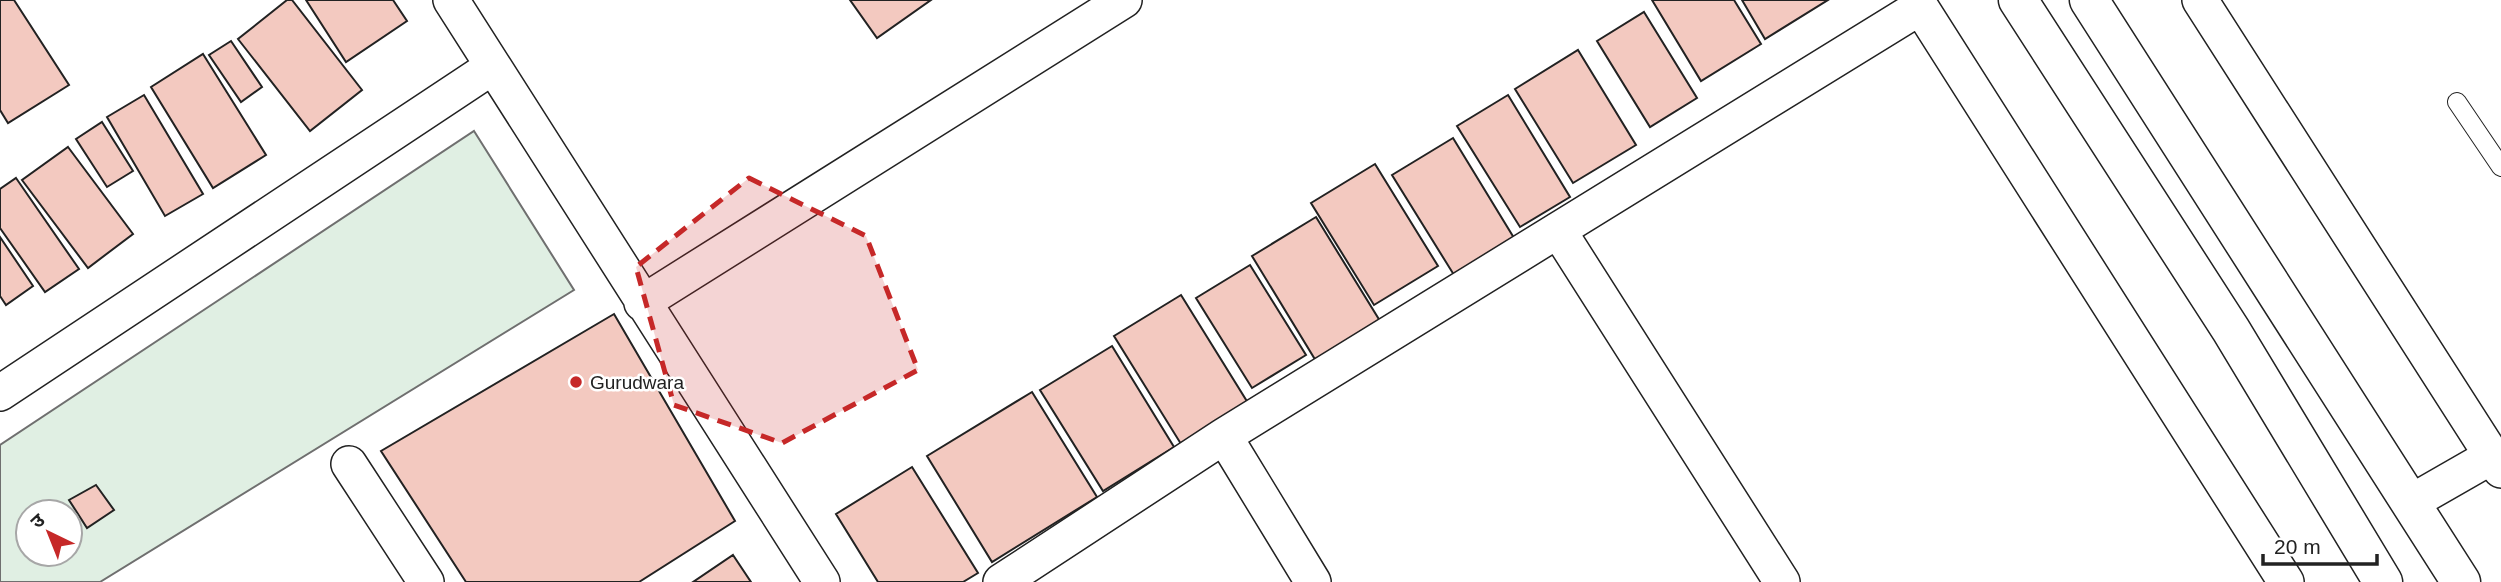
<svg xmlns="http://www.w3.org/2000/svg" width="2501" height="582" viewBox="0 0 2501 582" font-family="Helvetica,'Noto Sans Devanagari',sans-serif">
	<rect width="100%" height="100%" fill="#fff"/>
	<path fill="#e0efe3" stroke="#6f6f6f" stroke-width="2" fill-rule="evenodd" d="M474,131l100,159 -474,292h-100v-137zM28,512h42v42h-42z"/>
	<path fill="#f3c9c0" stroke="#222" stroke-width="2" d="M0,0h14l55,85 -61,38 -8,-13z
		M287,0h5l70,90 -52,41 -72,-92z
		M306,0h87l14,21 -61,41z
		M850,0h81l-54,38z
		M1652,0h82l27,44 -60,37z
		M1742,0h86l-63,39z
		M1644,12l53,86 -47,29 -53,-86z
		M231,41l31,46 -21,15 -32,-47z
		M1578,50l58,95 -63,38 -58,-94z
		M203,54l63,101 -53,33 -62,-101z
		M144,95l59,99 -38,22 -58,-99z
		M1508,95l62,102 -50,30 -63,-101z
		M102,122l31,49 -26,16 -31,-48z
		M1453,138l61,100 -60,37 -62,-100z
		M68,147l65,87 -45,34 -66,-88z
		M1375,164l63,102 -64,39 -63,-102z
		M16,178l63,91 -34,23 -45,-64v-39z
		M1316,217l64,104 -64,40 -64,-105z
		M0,237l33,49 -27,19 -6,-9z
		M1250,265l56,90 -54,33 -56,-90z
		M1181,295l67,108 -67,41 -67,-108z
		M614,314l121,207 -96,61h-173l-85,-131z
		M1112,346l62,101 -71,44 -63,-101z
		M1032,392l65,105 -105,65 -65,-106z
		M912,467l66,106 -15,9h-85l-42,-68z
		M96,485l18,25 -27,18 -18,-28z
		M733,555l18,27h-58z"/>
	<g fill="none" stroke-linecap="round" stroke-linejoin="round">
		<defs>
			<path id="service" d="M2457,102l44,65"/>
			<path id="minor" d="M451,0l371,582
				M1916,0l370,582
				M2200,0l301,470
				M1558,230l224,352
				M642,303l482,-303
				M0,393l492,-326
				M1224,436l89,146
				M349,464l77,118
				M2410,503l82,-47
				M1001,582l223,-146 696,-429"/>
			<path id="tertiary" d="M2018,0l213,330 152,252
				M2089,0l372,582"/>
		</defs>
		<use href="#service" stroke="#222" stroke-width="20"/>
		<use href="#minor" stroke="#222" stroke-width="38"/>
		<use href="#tertiary" stroke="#222" stroke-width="41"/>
		<use href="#service" stroke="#fff" stroke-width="18"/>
		<use href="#minor" stroke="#fff" stroke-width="35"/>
		<use href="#tertiary" stroke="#fff" stroke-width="38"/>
	</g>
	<path fill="#c62828" fill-opacity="0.2" stroke="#c62828" stroke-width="5" stroke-dasharray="14 9" stroke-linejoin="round" d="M749,178l117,58 52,134 -136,73 -108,-38 -38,-138z"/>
	<circle fill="#c62828" stroke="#fff" stroke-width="2.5" cx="576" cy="382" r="7"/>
	<g text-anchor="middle" stroke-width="5" stroke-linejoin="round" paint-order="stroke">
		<g font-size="19" fill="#222" stroke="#fff" text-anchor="start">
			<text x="590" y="389">Gurudwara</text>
		</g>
	</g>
	<g transform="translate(49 533) rotate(317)"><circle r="33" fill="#ffffff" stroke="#a7a7a7" stroke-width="2"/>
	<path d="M0-5L12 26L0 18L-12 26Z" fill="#c62828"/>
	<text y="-10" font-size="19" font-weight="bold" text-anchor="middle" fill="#222222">उ</text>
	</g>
	<path d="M2263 554v10h114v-10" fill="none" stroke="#222222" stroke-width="3.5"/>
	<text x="2274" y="554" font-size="21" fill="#222222" stroke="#ffffff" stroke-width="5" paint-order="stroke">20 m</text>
</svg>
